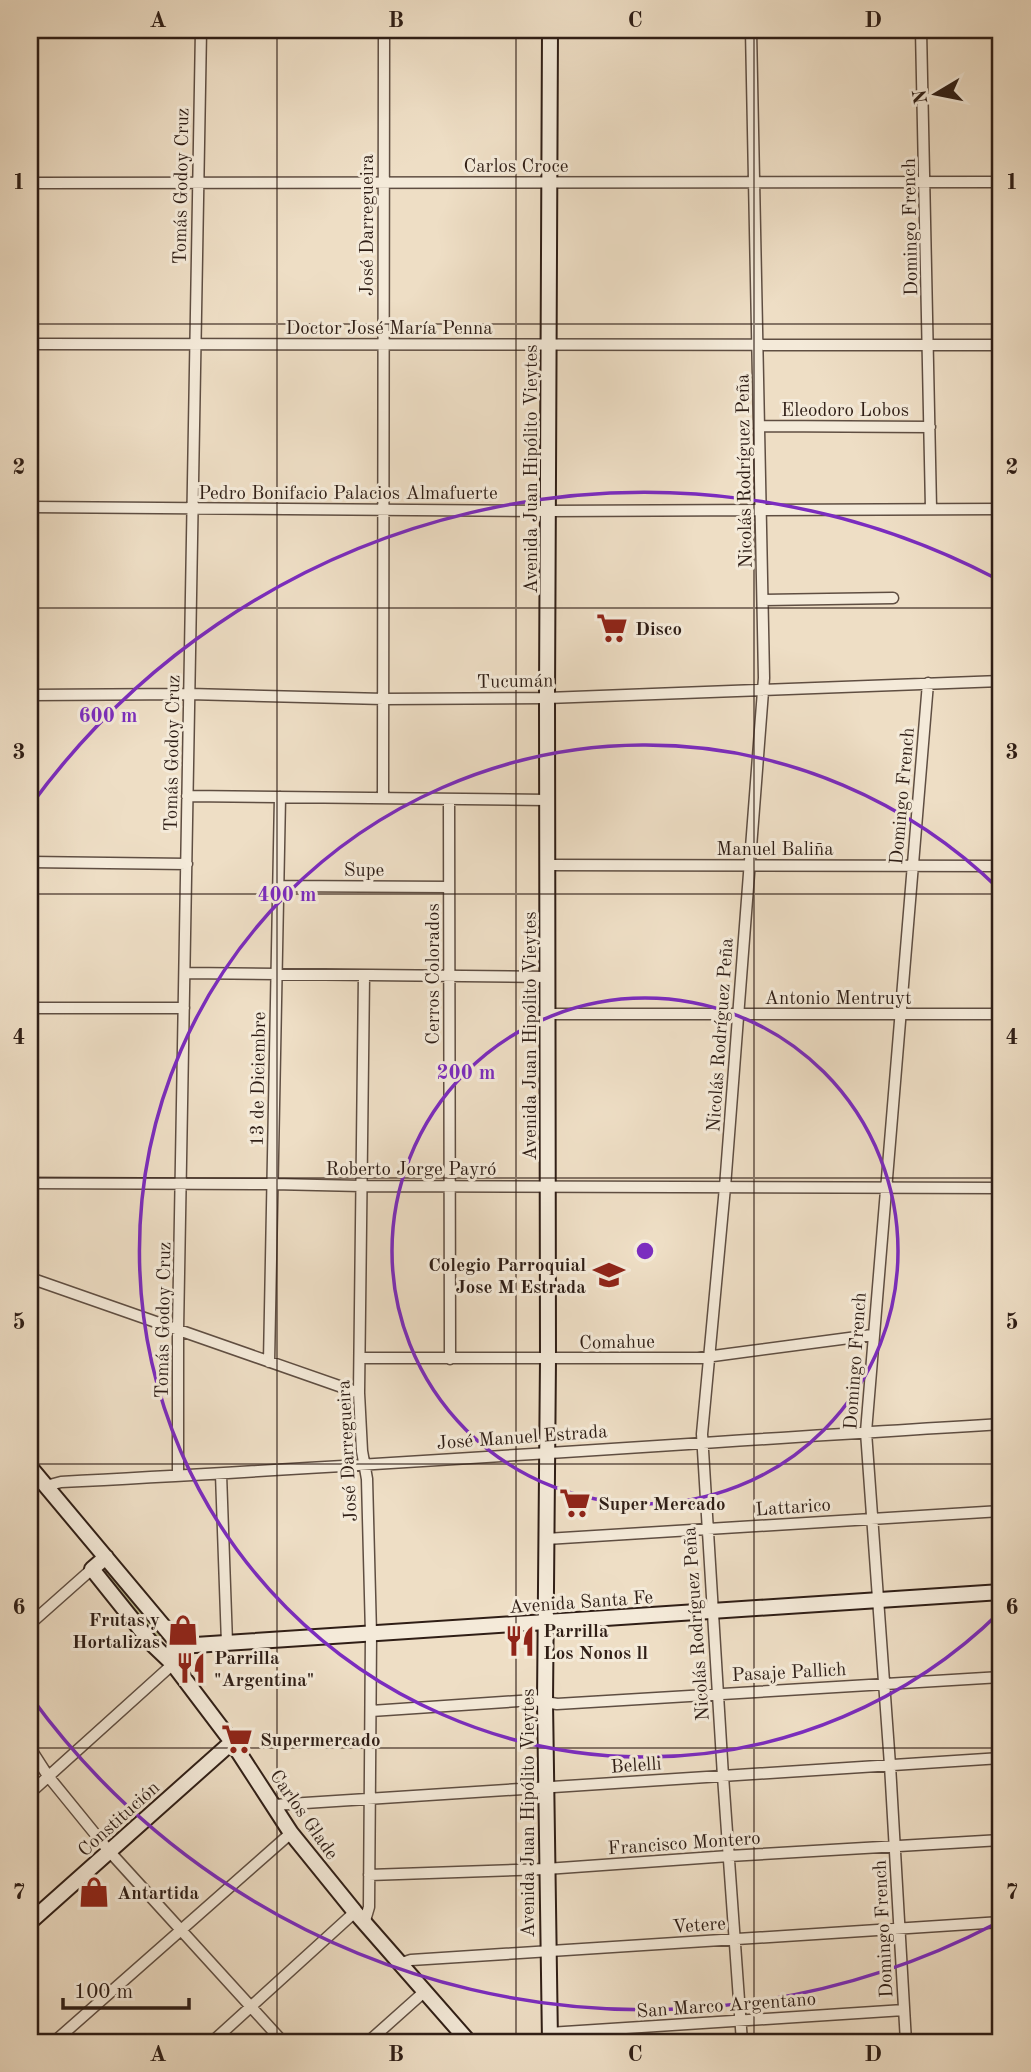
<svg xmlns="http://www.w3.org/2000/svg" width="1031" height="2072" viewBox="0 0 1031 2072" font-family="'Old Standard TT',serif">
	<rect width="100%" height="100%" fill="#eedec5"/>
	<filter id="stains"><feTurbulence type="fractalNoise" baseFrequency=".00286" numOctaves="4"/><feColorMatrix values="0 0 0 0 .2 0 0 0 0 .09 0 0 0 0 .02 0 0 0 .5 -.17"/></filter>
	<radialGradient id="worn" r=".72"><stop offset=".6" stop-color="#630" stop-opacity="0"/><stop offset="1" stop-color="#630" stop-opacity=".3"/></radialGradient>
	<path fill="#c0bf90" stroke="#786e53" stroke-width="2" d="M109,1571l54,65 -5,5 -55,-68z"/>
	<g fill="none" stroke-linecap="round" stroke-linejoin="round">
		<defs>
			<path id="street" d="M921,30l10,478
				M30,183l971,-1
				M30,344l971,1
				M759,426l171,1
				M30,507l519,4 452,-2
				M763,600l130,-2
				M30,695l159,-1 195,5 163,-1 454,-17
				M187,796l361,4
				M383,798l1,-768
				M449,799l1,560
				M30,862l157,2
				M548,865l453,1
				M278,886l171,1
				M185,973l364,4
				M364,975l-5,418 3,58 5,28 4,155 -2,273 -5,17
				M30,1008h154
				M548,1014h453
				M30,1183l243,1 88,2 640,2
				M30,1278l329,115
				M360,1358h338l174,-23
				M269,1362l11,-565
				M221,1474l6,169
				M178,1476v-146l23,-1300
				M46,1486l15,-4c314,-16 627,-39 940,-58
				M546,1539l455,-28
				M30,1624l62,-55
				M371,1711l163,-11 23,4 444,-27
				M30,1748l18,28 61,75 174,191
				M30,1793l143,-129
				M274,1805l727,-47
				M369,1875l177,-6 183,-13 272,-16
				M399,1964l12,-4 590,-38
				M549,2033l355,-23
				M30,2041l1,1
				M54,2042l237,-209
				M212,2042l143,-130
				M368,2042l56,-50
				M742,2042l-19,-266 -21,-342 23,-247 39,-509 -13,-648
				M906,2042l-16,-277 -24,-333 62,-749"/>
			<path id="secondary" d="M30,1467l150,179
				M106,1557l-14,12 60,75 21,20 59,78 59,91 64,79 114,130
				M167,1656l13,-10 821,-54
				M30,1922l202,-180
				M550,2042l-5,-340 3,-343 -1,-661 3,-668"/>
		</defs>
		<use href="#street" stroke="#5f4e42" stroke-width="13"/>
		<use href="#secondary" stroke="#2f1e16" stroke-width="18"/>
		<use href="#street" stroke="#f4ead9" stroke-width="10"/>
		<use href="#secondary" stroke="#f4ead9" stroke-width="14"/>
	</g>
	<path fill="none" stroke="#2f1e16" stroke-width="2" stroke-opacity="0.55" d="M277,30v2012M516,30v2012M754,30v2012M30,324h971M30,608h971M30,894h971M30,1178h971M30,1464h971M30,1748h971"/>
	<g fill="none" stroke="#7b2cbf" stroke-width="3.5">
		<circle cx="645" cy="1251" r="253"/>
		<path d="M1000 1612A506 506 0 1 1 1000 890"/>
		<path d="M995 1924A759 759 0 0 1 31 1697M31 805A759 759 0 0 1 995 578"/>
	</g>
	<defs>
		<symbol id="supermarket-bare" viewBox="-9 -9 18 18"><path d="M-6-5.5h2.5l.6 2H6L4.5 2H-2.5L-4.4-4H-6ZM-1.5 3.2a1.3 1.3 0 1 0 .1 0ZM3 3.2a1.3 1.3 0 1 0 .1 0Z" fill="#8f2418" stroke="#f4ead9" stroke-width="2.5" paint-order="stroke"/></symbol>
		<symbol id="university-bare" viewBox="-9 -9 18 18"><path d="M0-5L7-2L0 1L-7-2ZM-4 1L0 2.5L4 1V4Q0 6-4 4Z" fill="#8f2418" stroke="#f4ead9" stroke-width="2.5" paint-order="stroke"/></symbol>
		<symbol id="shop-bare" viewBox="-9 -9 18 18"><path d="M-5-2.5h2.3a2.7 3.5 0 0 1 5.4 0H5L5.5 6h-11ZM-1.5-2.5h3a1.5 2.3 0 0 0-3 0Z" fill="#8f2418" stroke="#f4ead9" stroke-width="2.5" paint-order="stroke"/></symbol>
		<symbol id="restaurant-bare" viewBox="-9 -9 18 18"><path d="M-5-6h1v4h1v-4h1v4h1v-4h1v5L-1.5 .5V6h-2V.5L-5-1ZM5-6V6H3V1.5H1.5Q1.5-4 5-6Z" fill="#8f2418" stroke="#f4ead9" stroke-width="2.5" paint-order="stroke"/></symbol>
	</defs>
	<g fill-rule="evenodd">
		<use href="#supermarket-bare" x="590" y="606" width="44" height="44"/>
		<use href="#university-bare" x="587" y="1253" width="44" height="44"/>
		<use href="#supermarket-bare" x="553" y="1481" width="44" height="44"/>
		<use href="#shop-bare" x="161" y="1608" width="44" height="44"/>
		<use href="#restaurant-bare" x="498" y="1619" width="44" height="44"/>
		<use href="#restaurant-bare" x="169" y="1646" width="44" height="44"/>
		<use href="#supermarket-bare" x="215" y="1717" width="44" height="44"/>
		<use href="#shop-bare" x="72" y="1870" width="44" height="44"/>
	</g>
	<g text-anchor="middle" stroke-width="6" stroke-linejoin="round" paint-order="stroke">
		<g font-size="19" fill="#2f1e16" stroke="#f4ead9">
			<text x="516" y="172">Carlos Croce</text>
			<text transform="translate(180 186) rotate(-89)" y="7">Tomás Godoy Cruz</text>
			<text transform="translate(366 225) rotate(-90)" y="7">José Darregueira</text>
			<text transform="translate(909 227) rotate(-91)" y="7">Domingo French</text>
			<text x="389" y="334">Doctor José María Penna</text>
			<text x="845" y="416">Eleodoro Lobos</text>
			<text transform="translate(530 469) rotate(-90)" y="7">Avenida Juan Hipólito Vieytes</text>
			<text transform="translate(743 471) rotate(-91)" y="7">Nicolás Rodríguez Peña</text>
			<text x="348" y="499">Pedro Bonifacio Palacios Almafuerte</text>
			<text transform="translate(515 680) rotate(-1)" y="7">Tucumán</text>
			<text transform="translate(171 753) rotate(-89)" y="7">Tomás Godoy Cruz</text>
			<text transform="translate(901 796) rotate(-85)" y="7">Domingo French</text>
			<text x="775" y="855">Manuel Baliña</text>
			<text x="364" y="876">Supe</text>
			<text transform="translate(432 974) rotate(-90)" y="7">Cerros Colorados</text>
			<text x="838" y="1004">Antonio Mentruyt</text>
			<text transform="translate(719 1035) rotate(-86)" y="7">Nicolás Rodríguez Peña</text>
			<text transform="translate(529 1036) rotate(-90)" y="7">Avenida Juan Hipólito Vieytes</text>
			<text transform="translate(257 1079) rotate(-89)" y="7">13 de Diciembre</text>
			<text x="411" y="1175">Roberto Jorge Payró</text>
			<text transform="translate(162 1320) rotate(-89)" y="7">Tomás Godoy Cruz</text>
			<text transform="translate(617 1341) rotate(-1)" y="7">Comahue</text>
			<text transform="translate(854 1361) rotate(-86)" y="7">Domingo French</text>
			<text transform="translate(522 1436) rotate(-4)" y="7">José Manuel Estrada</text>
			<text transform="translate(346 1451) rotate(-93)" y="7">José Darregueira</text>
			<text transform="translate(793 1506) rotate(-4)" y="7">Lattarico</text>
			<text transform="translate(581 1601) rotate(-4)" y="7">Avenida Santa Fe</text>
			<text transform="translate(695 1624) rotate(-94)" y="7">Nicolás Rodríguez Peña</text>
			<text transform="translate(789 1671) rotate(-3)" y="7">Pasaje Pallich</text>
			<text transform="translate(636 1764) rotate(-4)" y="7">Belelli</text>
			<text transform="translate(527 1813) rotate(-90)" y="7">Avenida Juan Hipólito Vieytes</text>
			<text transform="translate(305 1814) rotate(55)" y="7">Carlos Glade</text>
			<text transform="translate(118 1818) rotate(-42)" y="7">Constitución</text>
			<text transform="translate(684 1842) rotate(-4)" y="7">Francisco Montero</text>
			<text transform="translate(699 1924) rotate(-4)" y="7">Vetere</text>
			<text transform="translate(882 1929) rotate(-93)" y="7">Domingo French</text>
			<text transform="translate(726 2004) rotate(-4)" y="7">San Marco Argentano</text>
		</g>
		<g font-size="19" font-weight="bold" fill="#2f1e16" stroke="#f4ead9" text-anchor="start">
			<text x="635" y="635">Disco</text>
			<text x="586" y="1271" text-anchor="end">Colegio Parroquial<tspan x="586" dy="22">Jose M Estrada</tspan></text>
			<text x="598" y="1510">Super Mercado</text>
			<text x="160" y="1626" text-anchor="end">Frutas y<tspan x="160" dy="22">Hortalizas</tspan></text>
			<text x="543" y="1637">Parrilla<tspan x="543" dy="22">Los Nonos ll</tspan></text>
			<text x="214" y="1664">Parrilla<tspan x="214" dy="22">"Argentina"</tspan></text>
			<text x="260" y="1746">Supermercado</text>
			<text x="117" y="1899">Antartida</text>
		</g>
	</g>
	<circle cx="645" cy="1251" r="10" fill="#7b2cbf" stroke="#f4ead9" stroke-width="3.5"/>
	<g font-size="21" text-anchor="middle" font-weight="bold" fill="#7b2cbf" stroke="#f4ead9" stroke-width="6" stroke-linejoin="round" paint-order="stroke">
		<text x="108" y="722">600 m</text>
		<text x="287" y="901">400 m</text>
		<text x="466" y="1079">200 m</text>
	</g>
	<rect width="1031" height="2072" fill="none" stroke="#eedec5" stroke-width="77"/>
	<g transform="translate(936 94) rotate(260)" stroke="#f4ead9" stroke-width="5" paint-order="stroke">
	<path d="M0-5L12 26L0 18L-12 26Z" fill="#2f1e16"/>
	<text y="-10" font-size="19" font-weight="bold" text-anchor="middle" fill="#2f1e16">N</text>
	</g>
	<path d="M63 1998v10h126v-10" fill="none" stroke="#2f1e16" stroke-width="3.5"/>
	<text x="74" y="1998" font-size="21" fill="#2f1e16" stroke="#f4ead9" stroke-width="5" paint-order="stroke">100 m</text>
	<rect x="38" y="38" width="954" height="1996" fill="none" stroke="#2f1e16" stroke-width="2.5"/>
	<g font-size="23" text-anchor="middle" font-weight="bold" fill="#2f1e16">
		<text x="158" y="27">A</text>
		<text x="396" y="27">B</text>
		<text x="635" y="27">C</text>
		<text x="873" y="27">D</text>
		<text x="19" y="189">1</text>
		<text x="1012" y="189">1</text>
		<text x="19" y="474">2</text>
		<text x="1012" y="474">2</text>
		<text x="19" y="759">3</text>
		<text x="1012" y="759">3</text>
		<text x="19" y="1044">4</text>
		<text x="1012" y="1044">4</text>
		<text x="19" y="1329">5</text>
		<text x="1012" y="1329">5</text>
		<text x="19" y="1614">6</text>
		<text x="1012" y="1614">6</text>
		<text x="19" y="1899">7</text>
		<text x="1012" y="1899">7</text>
		<text x="158" y="2061">A</text>
		<text x="396" y="2061">B</text>
		<text x="635" y="2061">C</text>
		<text x="873" y="2061">D</text>
	</g>
	<rect width="100%" height="100%" filter="url(#stains)"/>
	<rect width="100%" height="100%" fill="url(#worn)"/>
</svg>
